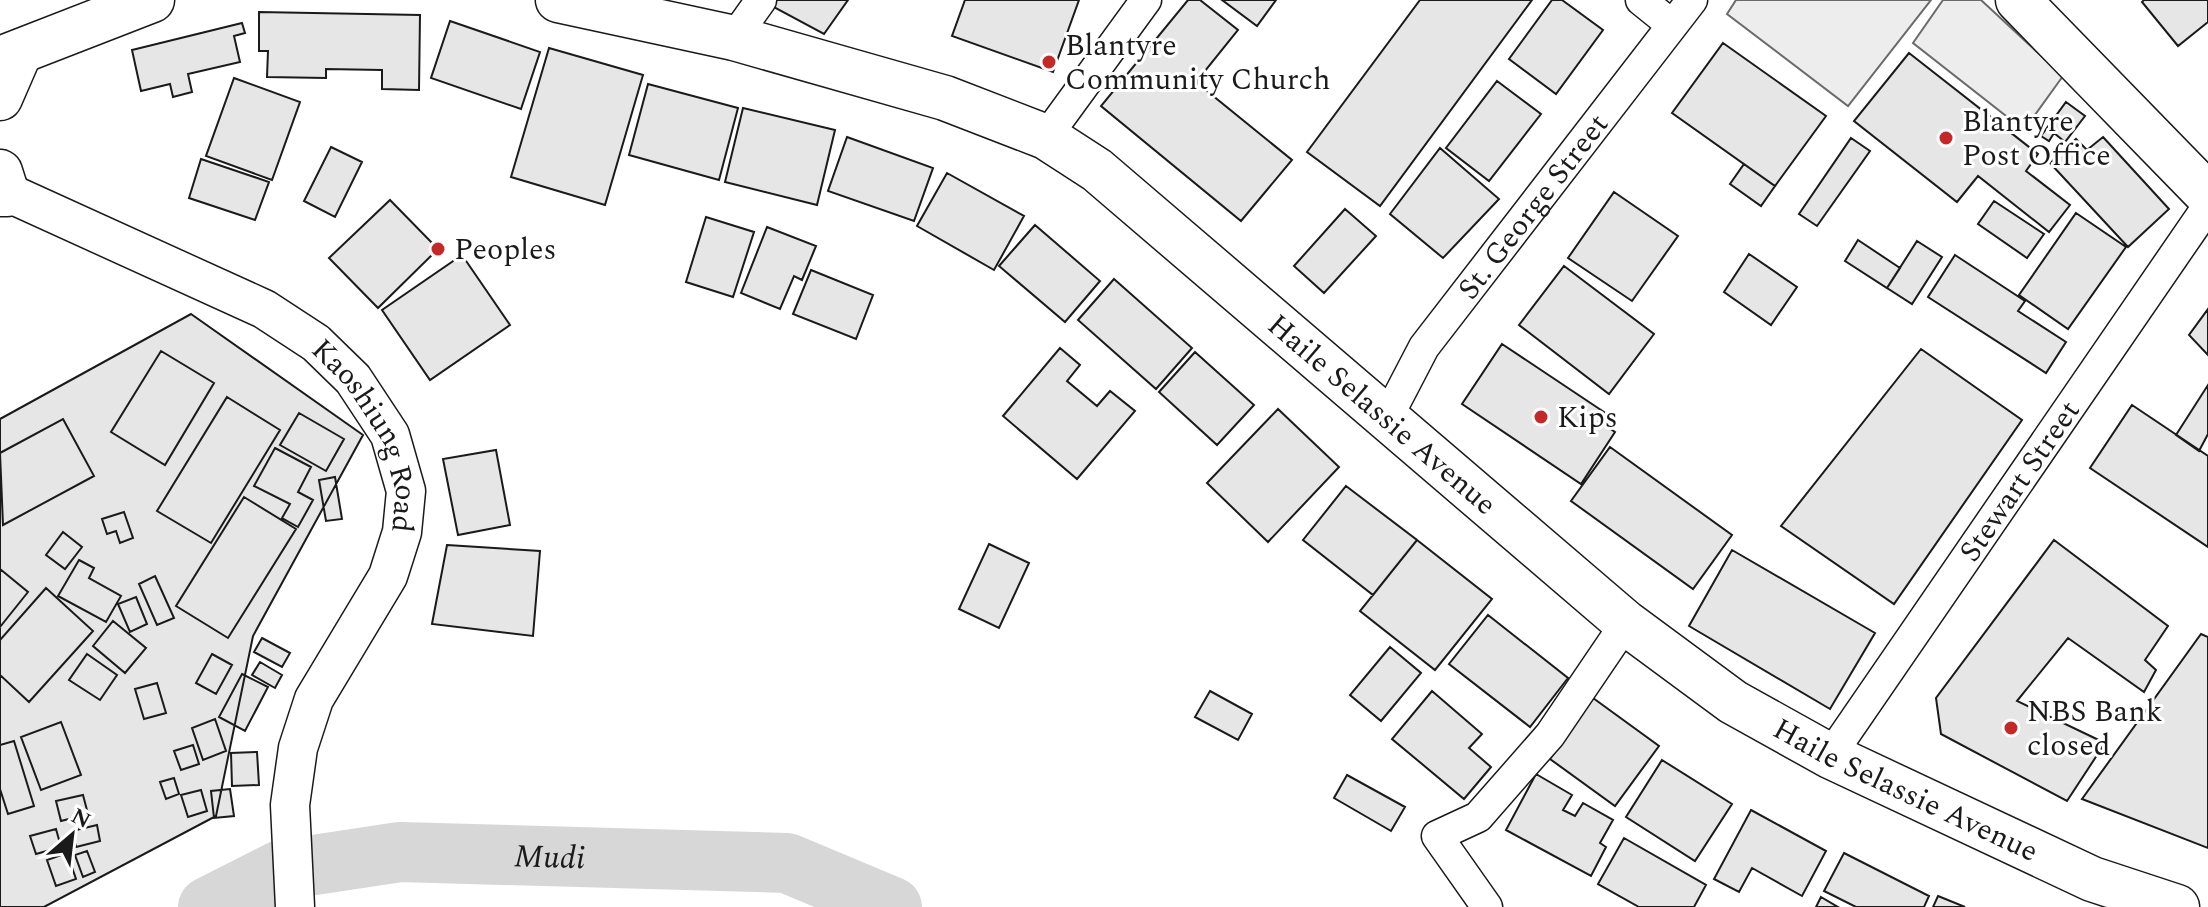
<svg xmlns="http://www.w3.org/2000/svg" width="2208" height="907" viewBox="0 0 2208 907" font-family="Spectral,serif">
	<rect width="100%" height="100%" fill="#fff"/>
	<path fill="#ededed" stroke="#6a6a6a" stroke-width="2" d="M1736,0h195l-83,106 -121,-92z
		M1943,0h38l82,76 -39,54 -111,-87z"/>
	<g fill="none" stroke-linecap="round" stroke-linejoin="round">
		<path stroke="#d7d7d7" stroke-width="60" id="s1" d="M208,907l73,-37 119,-18 387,11 105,44"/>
	</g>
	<path fill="#e6e6e6" stroke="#1a1a1a" stroke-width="2" d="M771,0h77l-24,34 -56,-30z
		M965,0h114l-26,72 -101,-36z
		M1188,0h12l38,30 -42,52 96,78 -51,61 -140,-115z
		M1222,0h54l-19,26z
		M1420,0h112l-152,206 -73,-54z
		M1552,0h10l41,30 -47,64 -47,-35z
		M2144,0h64v22l-30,24 -36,-44z
		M259,12l161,3 -1,75 -37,-1v-19l-56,-1v9l-59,-1 1,-26h-9z
		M450,21l90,31 -19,57 -90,-31z
		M242,23l3,10 -11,3 6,26 -52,12 4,18 -19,5 -3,-13 -29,7 -9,-41z
		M1723,43l103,73 -51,70 -103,-73z
		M549,48l94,27 -38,130 -94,-28z
		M1909,53l129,101 -12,17 44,34 -21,27 -71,-56 -21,26 -103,-81z
		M234,78l66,24 -28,78 -66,-24z
		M1497,81l44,33 -52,67 -43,-33z
		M648,84l90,24 -19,72 -90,-25z
		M2066,102l19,14 -20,26 -11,-9 -5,8 -8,-5z
		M743,108l92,22 -18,75 -92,-23z
		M847,137l86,31 -19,53 -86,-30z
		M2103,137l66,72 -41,38 -78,-84 26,-24 11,11z
		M1851,138l19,13 -53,75 -18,-12z
		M331,147l31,15 -27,55 -31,-16z
		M1440,148l59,51 -56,59 -53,-44z
		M201,159l68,23 -14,38 -66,-22z
		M1744,164l31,22 -14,20 -31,-22z
		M947,173l77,43 -30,54 -77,-44z
		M1614,192l64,44 -46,65 -64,-43z
		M390,200l48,49 -60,59 -49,-50z
		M1994,201l50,33 -17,24 -49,-34z
		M1345,209l31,27 -52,57 -30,-27z
		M2076,213l50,34 -58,82 -49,-34z
		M706,217l48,15 -21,65 -47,-15z
		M1035,225l65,56 -35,41 -66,-56z
		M767,227l49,19 -14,34 -8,-4 -14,33 -39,-16z
		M1858,240l42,28 -13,20 -42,-27z
		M1917,241l25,16 -30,47 -25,-16z
		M1749,254l48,33 -26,38 -47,-33z
		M462,255l48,70 -80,55 -48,-70z
		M1955,255l70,46 -7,10 48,31 -20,31 -118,-76z
		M1564,266l90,68 -45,60 -90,-69z
		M811,270l62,25 -17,44 -63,-25z
		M1114,279l78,69 -36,41 -78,-69z
		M2208,309v46l-19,-20z
		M191,314l172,121 -110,201 -37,180 -172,91h-44v-488z
		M1502,344l102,68 -5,9 16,11 -34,52 -119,-80z
		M1060,348l20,17 -13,16 30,25 13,-15 25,20 -58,68 -74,-63z
		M1921,349l101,71 -128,184 -113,-78z
		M161,351l53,32 -49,82 -54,-33z
		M1195,352l59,53 -37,40 -58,-53z
		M2208,385v49l-9,17 -23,-16z
		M227,397l53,33 -69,113 -54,-32z
		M2132,405l76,51v91l-118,-79z
		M1278,409l61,58 -71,75 -61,-59z
		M299,413l45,26 -18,32 -46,-26z
		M63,419l31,57 -91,49 -3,-72z
		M1610,447l122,88 -39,54 -122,-88z
		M275,448l36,19 -13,25 15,8 -15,27 -16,-9 8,-14 -36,-18z
		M496,450l14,75 -52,10 -15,-76z
		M335,477l7,42 -16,2 -7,-41z
		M1346,486l71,54 -44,55 -70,-55z
		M244,497l52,32 -68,109 -52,-32z
		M124,512l9,26 -13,5 -4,-12 -9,3 -5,-15z
		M63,532l19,15 -17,22 -19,-14z
		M1417,540l75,59 -57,71 -75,-59z
		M2054,540l114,86 -23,34 11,10 -12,22 -76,-54 -51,63 88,42 -38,58 -126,-67 -5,-36z
		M989,544l40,19 -30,65 -40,-19z
		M447,545l93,6 -7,85 -101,-12z
		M1732,550l143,83 -45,76 -141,-83z
		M79,560l15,8 -5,10 32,18 -15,26 -48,-26z
		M0,569l28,23 -28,35z
		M155,576l19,42 -17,7 -18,-41z
		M46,588l47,43 -64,71 -29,-27v-35z
		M136,597l11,27 -17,8 -12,-28z
		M1488,615l80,63 -38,49 -81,-63z
		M113,621l33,27 -21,25 -32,-27z
		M2201,634l7,3v211l-126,-49z
		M262,638l28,15 -8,14 -28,-15z
		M1390,647l31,26 -40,48 -31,-26z
		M87,654l30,21 -17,25 -31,-20z
		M212,654l20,11 -16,29 -20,-11z
		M260,662l22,13 -7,13 -23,-13z
		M242,674l26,13 -23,44 -26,-14z
		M157,683l9,30 -22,6 -9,-30z
		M1210,691l42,23 -14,26 -43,-23z
		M1432,691l50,43 -13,14 22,19 -27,32 -72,-60z
		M1593,698l66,48 -44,60 -65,-47z
		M215,719l11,32 -23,9 -11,-32z
		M61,722l20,53 -40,15 -20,-53z
		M14,741l20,65 -26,8 -8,-25v-44z
		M193,745l6,19 -18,6 -7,-19z
		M257,752l2,33 -27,1 -1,-33z
		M1662,760l70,44 -37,57 -69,-44z
		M1536,774l36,21 -9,15 12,6 8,-13 30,17 -13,23 6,4 -15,29 -85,-46z
		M1347,775l58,32 -14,24 -57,-33z
		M174,778l5,16 -13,5 -6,-17z
		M230,789l4,27 -20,2 -3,-27z
		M201,790l6,21 -19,6 -7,-22z
		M83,795l5,19 -27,7 -5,-20z
		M1751,810l75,41 -24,45 -50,-28 -13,24 -25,-13z
		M97,825l3,16 -24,6 -4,-16z
		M56,829l5,18 -25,7 -6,-18z
		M1624,838l82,47 -12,22h-55l-41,-23z
		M87,851l8,21 -12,5 -8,-22z
		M67,853l9,26 -20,7 -9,-26z
		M1844,853l85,43 -5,11h-68l-32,-16z
		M1938,896l27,11h-32z
		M1821,897l17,10h-22z"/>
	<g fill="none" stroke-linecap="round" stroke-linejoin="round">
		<defs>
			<g id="minor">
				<path d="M1641,0l31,25"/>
				<path d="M734,38l27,-38"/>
				<path d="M1046,137l100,-137"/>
				<path id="s2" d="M1386,420l38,-73 268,-347"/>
				<path id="s3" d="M1830,756l378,-550"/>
				<path d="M1487,907l-50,-71 41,-19 72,-82 76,-112"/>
			</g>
			<g id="tertiary">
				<path id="s4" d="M0,189l264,120 52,34 37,36 37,56 16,56 -4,41 -14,44 -74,123 -16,49 -8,57 5,102"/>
			</g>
			<g id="trunk">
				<path id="s5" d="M558,0l176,38 211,60 101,39 51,33 529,453 107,79 97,54 262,123 85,28"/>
				<path d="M2018,0l190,195"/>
				<path d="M0,59l152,-59"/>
				<path d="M0,98l20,-46"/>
				<path d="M0,172l7,22h-7"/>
			</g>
		</defs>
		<use href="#minor" stroke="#1a1a1a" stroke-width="33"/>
		<use href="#tertiary" stroke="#1a1a1a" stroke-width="41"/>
		<use href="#trunk" stroke="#1a1a1a" stroke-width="47"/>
		<use href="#minor" stroke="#fff" stroke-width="30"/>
		<use href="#tertiary" stroke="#fff" stroke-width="38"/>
		<use href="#trunk" stroke="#fff" stroke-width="44"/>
	</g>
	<g fill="#c62828" stroke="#fff" stroke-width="3">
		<circle cx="1049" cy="62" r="8"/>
		<circle cx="1946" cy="138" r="8"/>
		<circle cx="438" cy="249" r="8"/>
		<circle cx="1541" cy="417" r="8"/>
		<circle cx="2011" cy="728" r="8"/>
	</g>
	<g text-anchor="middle" stroke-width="6" stroke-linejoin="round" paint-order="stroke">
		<g font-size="30" fill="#1a1a1a" stroke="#fff" text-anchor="start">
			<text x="1065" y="55">Blantyre<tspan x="1065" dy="34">Community Church</tspan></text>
			<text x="1962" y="131">Blantyre<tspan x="1962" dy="34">Post Office</tspan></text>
			<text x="454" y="259">Peoples</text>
			<text x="1557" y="427">Kips</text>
			<text x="2027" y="721">NBS Bank<tspan x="2027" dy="34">closed</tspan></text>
		</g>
		<g font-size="30" fill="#1a1a1a" stroke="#fff">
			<text dy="10" stroke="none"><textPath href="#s2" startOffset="260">St. George Street</textPath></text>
			<text dy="10" stroke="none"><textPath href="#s5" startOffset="944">Haile Selassie Avenue</textPath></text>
			<text dy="10" stroke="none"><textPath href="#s4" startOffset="462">Kaoshiung Road</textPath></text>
			<text dy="10" stroke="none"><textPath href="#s3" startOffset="334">Stewart Street</textPath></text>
			<text dy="10" stroke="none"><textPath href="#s5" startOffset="1592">Haile Selassie Avenue</textPath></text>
		</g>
		<g font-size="32" font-style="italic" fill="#1a1a1a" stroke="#fff">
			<text dy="11" stroke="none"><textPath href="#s1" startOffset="352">Mudi</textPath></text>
		</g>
	</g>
	<g transform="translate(72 835) rotate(28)" stroke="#ffffff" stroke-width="6" paint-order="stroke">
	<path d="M0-6L14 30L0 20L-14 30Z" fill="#1a1a1a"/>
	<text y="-12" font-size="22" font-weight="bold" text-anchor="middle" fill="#1a1a1a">N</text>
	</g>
</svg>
